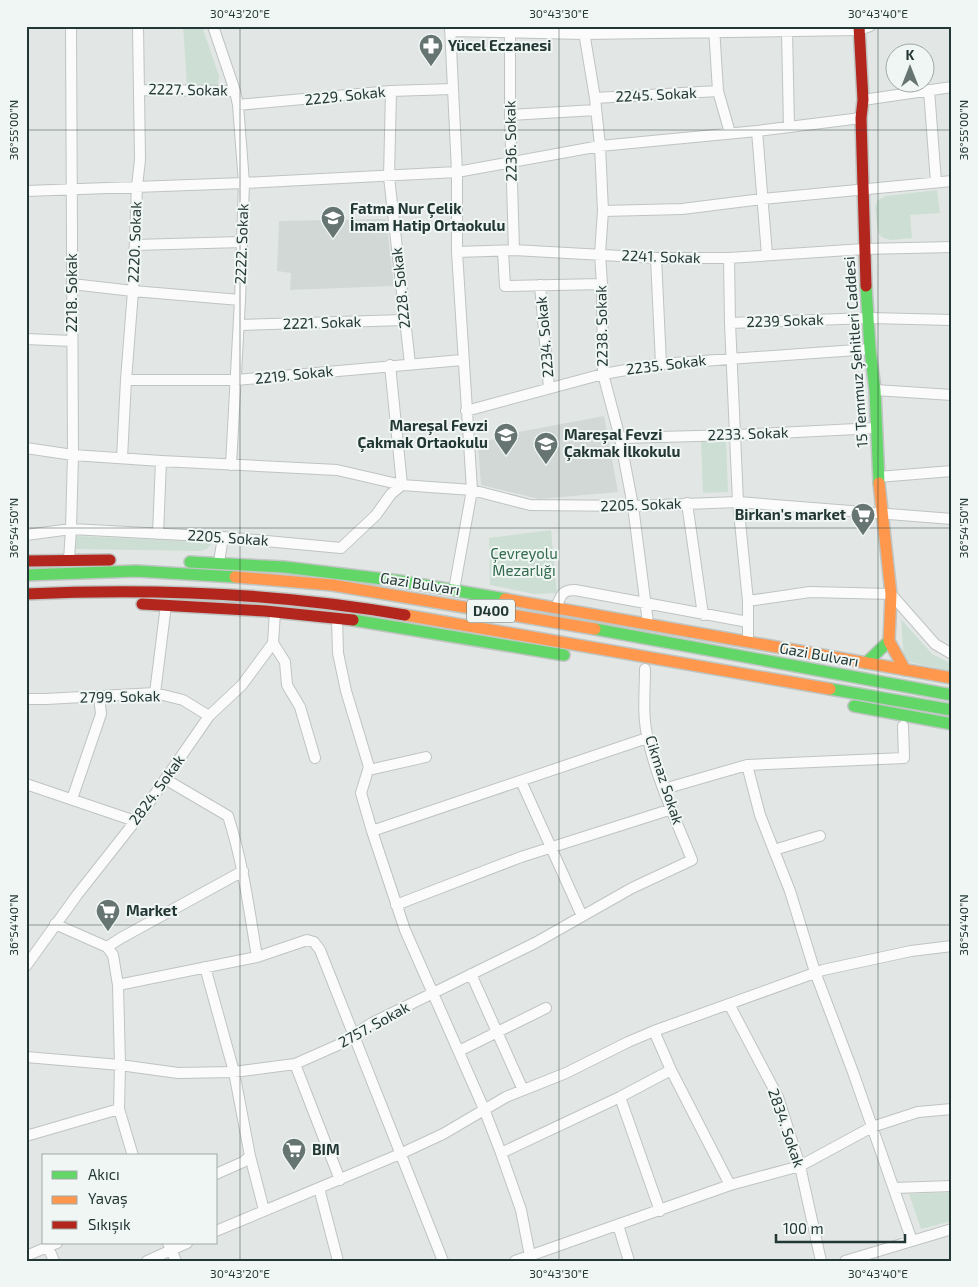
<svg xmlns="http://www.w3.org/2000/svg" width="978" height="1287" viewBox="0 0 978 1287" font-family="'Exo 2',sans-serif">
	<rect width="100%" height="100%" fill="#e2e7e5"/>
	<path fill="#d1d8d5" d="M386,219l8,67 -104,4 1,-17 -14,-2 2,-50z
		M604,416l14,76 -79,7 -58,-14 -3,-41 35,-11z"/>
	<path fill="#cddfd4" d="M183,26h19l17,50 -1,9h-31z
		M937,190l3,23 -30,2 2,23 -21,2 -8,-2 -5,-5 -3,-26 3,-7 8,-4z
		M726,440l2,52 -25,1 -2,-52z
		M551,530l6,63 -23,1 -44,-9 -1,-47z
		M76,536l136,6 -5,7 -7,2 -125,-2z
		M901,619l31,35 20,10v7l-48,-10z
		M952,1192v29l-31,8 -12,-35z"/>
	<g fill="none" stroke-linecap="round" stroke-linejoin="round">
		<defs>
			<path id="street" d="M213,26l22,65 3,14 6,78 -4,117 -9,165
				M450,26l7,146v80l15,238 -18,100
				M583,26l12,72 5,48 3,65 -3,43 2,30 1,90 17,64 13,68 15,117
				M714,27l4,64 12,42
				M450,31l134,3 275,-4 11,-4
				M787,31l2,96
				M510,32v83l4,135
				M140,90l95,1
				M929,90l7,92
				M391,91l-2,86 21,187
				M595,98l123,-7
				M863,100l89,-13
				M238,105l153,-14 61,-2
				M510,115l86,-5
				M757,131l10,124
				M26,191l218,-8 213,-11 143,-26 157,-15 104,-13
				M603,211l79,-2 80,-10 190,-18
				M135,245l107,-3
				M503,251l2,35 97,-2
				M457,252l57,-2 142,8h73l135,-9 88,-2
				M656,258l5,106
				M729,258l1,65 8,179 10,99v40
				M72,284l61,7 107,9
				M540,285l9,103
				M730,323l140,-5 82,2
				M239,325l166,-5
				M26,339l46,2
				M126,380h110l226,-20
				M875,390l77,5
				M466,411l137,-37 58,-10 209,-15
				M620,438l116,-3 140,-7
				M26,448l47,7 88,6 176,9 65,15 70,5 58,15 103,1 105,-4 214,17
				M122,458l4,-78 7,-89 4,-105 3,-26 -2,-134
				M878,477l74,-6
				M687,503l16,112
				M158,534l3,-73
				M26,535l45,-6 152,8 118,11 35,-33 15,-21 11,-9 -12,-120
				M69,560l2,-31 2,-74 -2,-429
				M219,562l4,-25
				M748,601l62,-9 81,2 44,50 17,10
				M556,608c5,-12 5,-18 19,-18l173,32
				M337,618l1,35 8,38 23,76 -8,26 11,38 33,99 79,179 17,44 20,57 10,51
				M273,643l12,19 2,23 13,22 15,51
				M155,693l11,-88
				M26,699h20l109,-6 28,7 26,16
				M747,765l13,50 30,76 25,81 38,100 59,169
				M369,770l57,-13
				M165,779l63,37c15,46 21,93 29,141
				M521,781l61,135
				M26,784l109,37
				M664,789l83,-24 157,-7 -1,-32
				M72,799l29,-85 -2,-18
				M372,831l275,-93
				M774,850l46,-14
				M396,905l125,-48 151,-48
				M55,924l52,23 6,8 5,30 2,80 -1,44 14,47
				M107,947l14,-9 122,-67
				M26,966l51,-71 67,-85 65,-94 33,-31 31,-42 2,-31
				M205,967l29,105 16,84 -7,6 -27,12
				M471,974l52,116
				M118,985l139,-28 50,-17 7,2 6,8 123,311
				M729,1004l49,93 22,69 21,95
				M654,1031l17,39 59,115
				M459,1051l87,-43
				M26,1057l94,8 58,8 56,-1 61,-8 43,-19 34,-22 163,-80 97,-55 60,-28c-16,-40 -35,-80 -44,-121 -6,-22 -3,-47 -3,-70
				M295,1064l45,116
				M620,1097l40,114
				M26,1136l93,-27
				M501,1153l119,-56 51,-27
				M250,1156l14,54
				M319,1188l19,73
				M894,1188l58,-2
				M618,1225l11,36
				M216,1231l184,-77 43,-20 63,-37 60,-24 62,-31 26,-11 169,-61 88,-19 41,-5
				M168,1243l8,18
				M48,1247l6,14
				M26,1256l31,-13
				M147,1261l40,-18
				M515,1261l215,-76 70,-19 72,-39 46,-15 34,-3
				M845,1261l107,-32"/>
			<path id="fast" d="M866,286l4,63 5,41 4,93
				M190,562l94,5 116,14 105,18
				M26,575l110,-4 99,6
				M353,620l211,35
				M595,629l357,66
				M866,663l23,-22
				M830,689l122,21
				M854,706l98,18"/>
			<path id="slow" d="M879,483l12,111 -2,47 16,29
				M235,577l97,8 263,44
				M505,599l447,79
				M405,615l425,74"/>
			<path id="jam" d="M859,26l4,74 -2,18 5,168
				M26,561l84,-1
				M26,594c127,-6 253,-1 379,21
				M142,604l123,7 88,9"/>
		</defs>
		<use href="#street" stroke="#bfc4c2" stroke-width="12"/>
		<use href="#fast" stroke="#bfc5c3" stroke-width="14"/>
		<use href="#slow" stroke="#bfc5c3" stroke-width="14"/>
		<use href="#jam" stroke="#bfc5c3" stroke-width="14"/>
		<use href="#street" stroke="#fbfbfb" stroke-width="10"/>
		<use href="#fast" stroke="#63d668" stroke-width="11"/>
		<use href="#slow" stroke="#ff974d" stroke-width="11"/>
		<use href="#jam" stroke="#b3261e" stroke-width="11"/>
	</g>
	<path fill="none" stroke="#233834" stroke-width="1" stroke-opacity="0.45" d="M240,26v1235M559,26v1235M878,26v1235M26,130h926M26,528h926M26,925h926"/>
	<defs>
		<symbol id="pharmacy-pin" viewBox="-11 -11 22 30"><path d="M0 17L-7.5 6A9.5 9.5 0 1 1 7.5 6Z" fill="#667572" stroke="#f0f6f4"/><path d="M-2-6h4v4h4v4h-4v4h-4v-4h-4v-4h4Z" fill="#fff"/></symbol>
		<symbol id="school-pin" viewBox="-11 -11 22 30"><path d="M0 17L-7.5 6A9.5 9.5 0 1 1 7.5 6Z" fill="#667572" stroke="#f0f6f4"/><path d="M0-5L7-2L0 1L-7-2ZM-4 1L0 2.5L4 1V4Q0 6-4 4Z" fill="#fff"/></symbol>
		<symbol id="supermarket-pin" viewBox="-11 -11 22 30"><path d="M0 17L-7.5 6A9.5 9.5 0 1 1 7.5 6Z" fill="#667572" stroke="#f0f6f4"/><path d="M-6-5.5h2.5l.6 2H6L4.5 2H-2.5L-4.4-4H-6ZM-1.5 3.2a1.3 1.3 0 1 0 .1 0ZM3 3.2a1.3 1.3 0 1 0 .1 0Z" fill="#fff"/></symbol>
	</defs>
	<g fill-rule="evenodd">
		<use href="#pharmacy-pin" x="417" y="32" width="28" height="38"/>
		<use href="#school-pin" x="319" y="204" width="28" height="38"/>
		<use href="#school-pin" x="492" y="421" width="28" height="38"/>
		<use href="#school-pin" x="532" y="430" width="28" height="38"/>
		<use href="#supermarket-pin" x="849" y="501" width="28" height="38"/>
		<use href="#supermarket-pin" x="94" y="897" width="28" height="38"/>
		<use href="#supermarket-pin" x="280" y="1136" width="28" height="38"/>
	</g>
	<g text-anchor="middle" stroke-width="4" stroke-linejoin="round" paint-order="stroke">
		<rect fill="#f0f6f4" stroke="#60716e" stroke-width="1" x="467" y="599.5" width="48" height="23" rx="4"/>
		<g font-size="14" font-weight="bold" fill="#233834">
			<text x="491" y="616">D400</text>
		</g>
		<g font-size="15" font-weight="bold" fill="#233834" stroke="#f0f6f4" text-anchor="start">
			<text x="448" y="51">Yücel Eczanesi</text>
			<text x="350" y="214">Fatma Nur Çelik<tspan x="350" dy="17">İmam Hatip Ortaokulu</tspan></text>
			<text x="488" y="431" text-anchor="end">Mareşal Fevzi<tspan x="488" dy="17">Çakmak Ortaokulu</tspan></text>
			<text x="564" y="440">Mareşal Fevzi<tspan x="564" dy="17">Çakmak İlkokulu</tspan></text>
			<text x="846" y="520" text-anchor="end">Birkan's market</text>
			<text x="126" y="916">Market</text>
			<text x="312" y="1155">BIM</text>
		</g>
		<g font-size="15" fill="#233834" stroke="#f0f6f4">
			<text transform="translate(188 90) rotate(1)" y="5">2227. Sokak</text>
			<text transform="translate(656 95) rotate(-3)" y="5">2245. Sokak</text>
			<text transform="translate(345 96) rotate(-6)" y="5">2229. Sokak</text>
			<text transform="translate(511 141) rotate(-91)" y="5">2236. Sokak</text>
			<text transform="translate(135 242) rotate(-88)" y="5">2220. Sokak</text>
			<text transform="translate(242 244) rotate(-88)" y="5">2222. Sokak</text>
			<text transform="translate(661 257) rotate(2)" y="5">2241. Sokak</text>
			<text transform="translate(401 288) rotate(-96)" y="5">2228. Sokak</text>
			<text transform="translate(72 293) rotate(-90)" y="5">2218. Sokak</text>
			<text transform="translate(785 321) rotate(-2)" y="5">2239 Sokak</text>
			<text transform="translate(322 323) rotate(-2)" y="5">2221. Sokak</text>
			<text transform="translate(602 326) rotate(-91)" y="5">2238. Sokak</text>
			<text transform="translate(545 337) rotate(-95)" y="5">2234. Sokak</text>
			<text transform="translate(856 352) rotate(-94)" y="5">15 Temmuz Şehitleri Caddesi</text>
			<text transform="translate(666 365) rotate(-7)" y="5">2235. Sokak</text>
			<text transform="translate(294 375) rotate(-6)" y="5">2219. Sokak</text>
			<text transform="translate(748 434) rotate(-2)" y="5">2233. Sokak</text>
			<text transform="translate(641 505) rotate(-2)" y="5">2205. Sokak</text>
			<text transform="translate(228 538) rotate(4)" y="5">2205. Sokak</text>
			<text transform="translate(420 584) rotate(9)" y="5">Gazi Bulvarı</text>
			<text transform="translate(819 655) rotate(10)" y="5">Gazi Bulvarı</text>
			<text transform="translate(120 697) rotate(-1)" y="5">2799. Sokak</text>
			<text transform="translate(664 780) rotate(72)" y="5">Cikmaz Sokak</text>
			<text transform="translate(157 790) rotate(-54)" y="5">2824. Sokak</text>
			<text transform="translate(374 1025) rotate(-29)" y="5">2757. Sokak</text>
			<text transform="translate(786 1128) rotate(71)" y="5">2834. Sokak</text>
		</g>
		<g font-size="15" fill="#316a4d" stroke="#f0f6f4">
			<text x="524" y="559">Çevreyolu<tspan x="524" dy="17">Mezarlığı</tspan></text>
		</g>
	</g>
	<rect width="978" height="1287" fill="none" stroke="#f0f6f4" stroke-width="55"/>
	<rect x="42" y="1154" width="175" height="90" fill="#f0f6f4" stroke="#9eaaa7"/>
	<rect x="52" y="1171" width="25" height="8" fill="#63d668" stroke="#9eaaa7"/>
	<text x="88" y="1180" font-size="15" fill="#233834">Akıcı</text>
	<rect x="52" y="1196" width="25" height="8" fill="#ff974d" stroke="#9eaaa7"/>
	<text x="88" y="1204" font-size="15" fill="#233834">Yavaş</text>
	<rect x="52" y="1221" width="25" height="8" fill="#b3261e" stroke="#9eaaa7"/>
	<text x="88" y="1230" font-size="15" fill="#233834">Sıkışık</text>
	<g transform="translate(910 68)"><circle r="24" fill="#f0f6f4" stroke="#9eaaa7"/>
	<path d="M0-4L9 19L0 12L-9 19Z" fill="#667572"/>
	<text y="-8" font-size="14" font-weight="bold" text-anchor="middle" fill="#233834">K</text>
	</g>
	<path d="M776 1234v8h129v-8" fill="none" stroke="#233834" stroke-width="2.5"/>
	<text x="783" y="1234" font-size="15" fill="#233834" stroke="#f0f6f4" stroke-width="4" paint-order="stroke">100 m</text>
	<rect x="28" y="28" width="922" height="1232" fill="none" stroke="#233834" stroke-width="2"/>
	<g font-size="12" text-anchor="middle" fill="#233834">
		<text x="240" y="18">30°43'20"E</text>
		<text x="559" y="18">30°43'30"E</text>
		<text x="878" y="18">30°43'40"E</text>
		<text transform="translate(14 130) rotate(-90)" y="4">36°55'00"N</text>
		<text transform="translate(964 130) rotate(-90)" y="4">36°55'00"N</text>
		<text transform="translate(14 528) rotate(-90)" y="4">36°54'50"N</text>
		<text transform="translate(964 528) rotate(-90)" y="4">36°54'50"N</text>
		<text transform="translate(14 925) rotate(-90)" y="4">36°54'40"N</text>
		<text transform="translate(964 925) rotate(-90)" y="4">36°54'40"N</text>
		<text x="240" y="1278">30°43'20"E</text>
		<text x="559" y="1278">30°43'30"E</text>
		<text x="878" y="1278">30°43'40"E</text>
	</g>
</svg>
